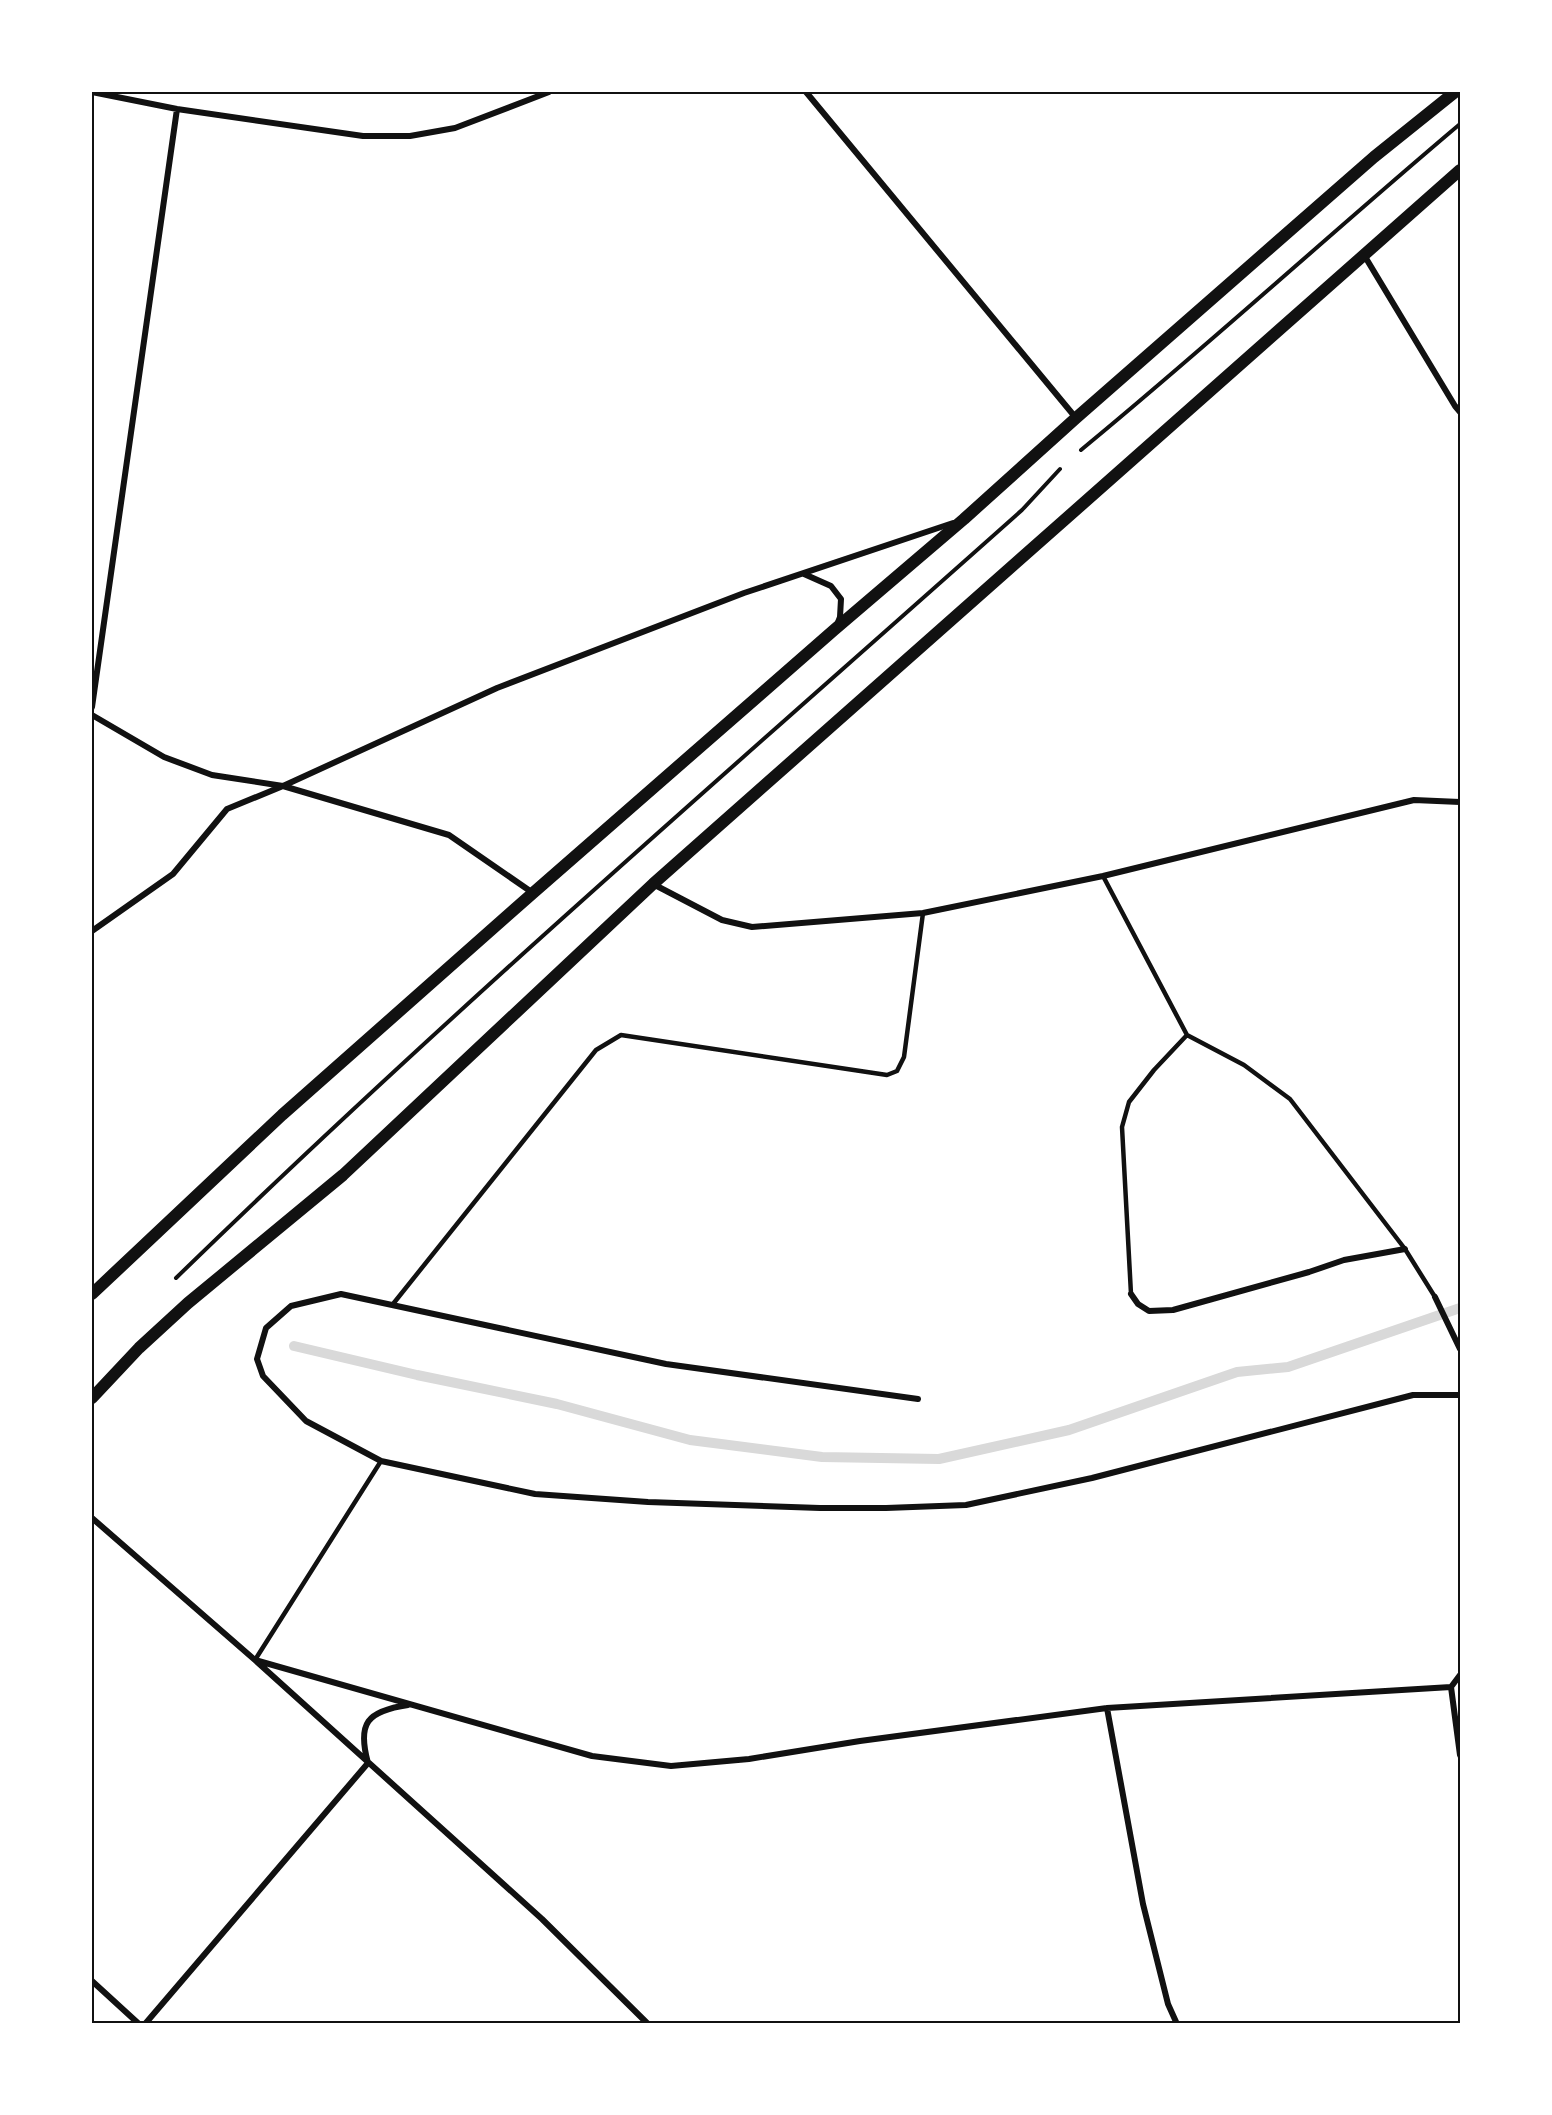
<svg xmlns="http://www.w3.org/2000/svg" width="1552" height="2115" viewBox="0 0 1552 2115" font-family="Karla,sans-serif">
	<rect width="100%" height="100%" fill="#fff"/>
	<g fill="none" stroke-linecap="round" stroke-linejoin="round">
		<path stroke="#d9d9d9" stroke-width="10" d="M294,1346l123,29 140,29 133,36 132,17 117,2 130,-29 168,-58 51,-5 172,-59"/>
		<path stroke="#111" stroke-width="4" d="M1081,450c129,-106 252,-219 379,-326
			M176,1278c273,-266 562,-515 846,-768l38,-41"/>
		<path stroke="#111" stroke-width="4.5" d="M1103,876l84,159
			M1187,1035l57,30 46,34 115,150 30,48
			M1131,1294l-9,-167 7,-25 25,-32 33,-35
			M393,1304l203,-254 25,-15 266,40 10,-4 7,-14 19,-144
			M255,1660l126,-199"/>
		<path stroke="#111" stroke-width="6" d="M92,92l85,17 186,27h47l45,-8 94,-36
			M806,92l270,326
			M1364,255l91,151 5,6
			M804,574l27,12 10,13 -1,18 -2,5
			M92,707l85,-598
			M92,715l72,42 48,18 71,11 166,49 84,58
			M653,884l69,36 30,7 171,-14 180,-37 311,-76 46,2
			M92,931l81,-57 54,-65 56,-23 214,-98 247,-95 209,-70
			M1131,1294l7,10 11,7 24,-1 136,-38 35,-12 61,-11
			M1435,1297l25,52
			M918,1399l-252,-35 -325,-70 -50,12 -25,22 -9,31 6,17 43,45 75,40 154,33 113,8 172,6h66l80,-3 126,-27 321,-83h47
			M92,1518l163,142 287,259 106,105
			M255,1660l337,96 79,10 78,-7 111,-18 247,-33 344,-21 9,68
			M1451,1687l9,-12
			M1107,1708l36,196 25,100 9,20
			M92,1981l47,43
			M145,2024l223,-261c-11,-40 -1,-52 40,-58"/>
		<path stroke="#111" stroke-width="12" d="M92,1294l190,-179 251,-222 301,-263 130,-111 112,-101 298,-261 81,-65
			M92,1398l47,-50 49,-45 155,-128 310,-291 807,-714"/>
	</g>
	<rect width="1552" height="2115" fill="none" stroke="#ffffff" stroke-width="186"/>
	<rect x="93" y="93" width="1366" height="1929" fill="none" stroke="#111" stroke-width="2"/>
</svg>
